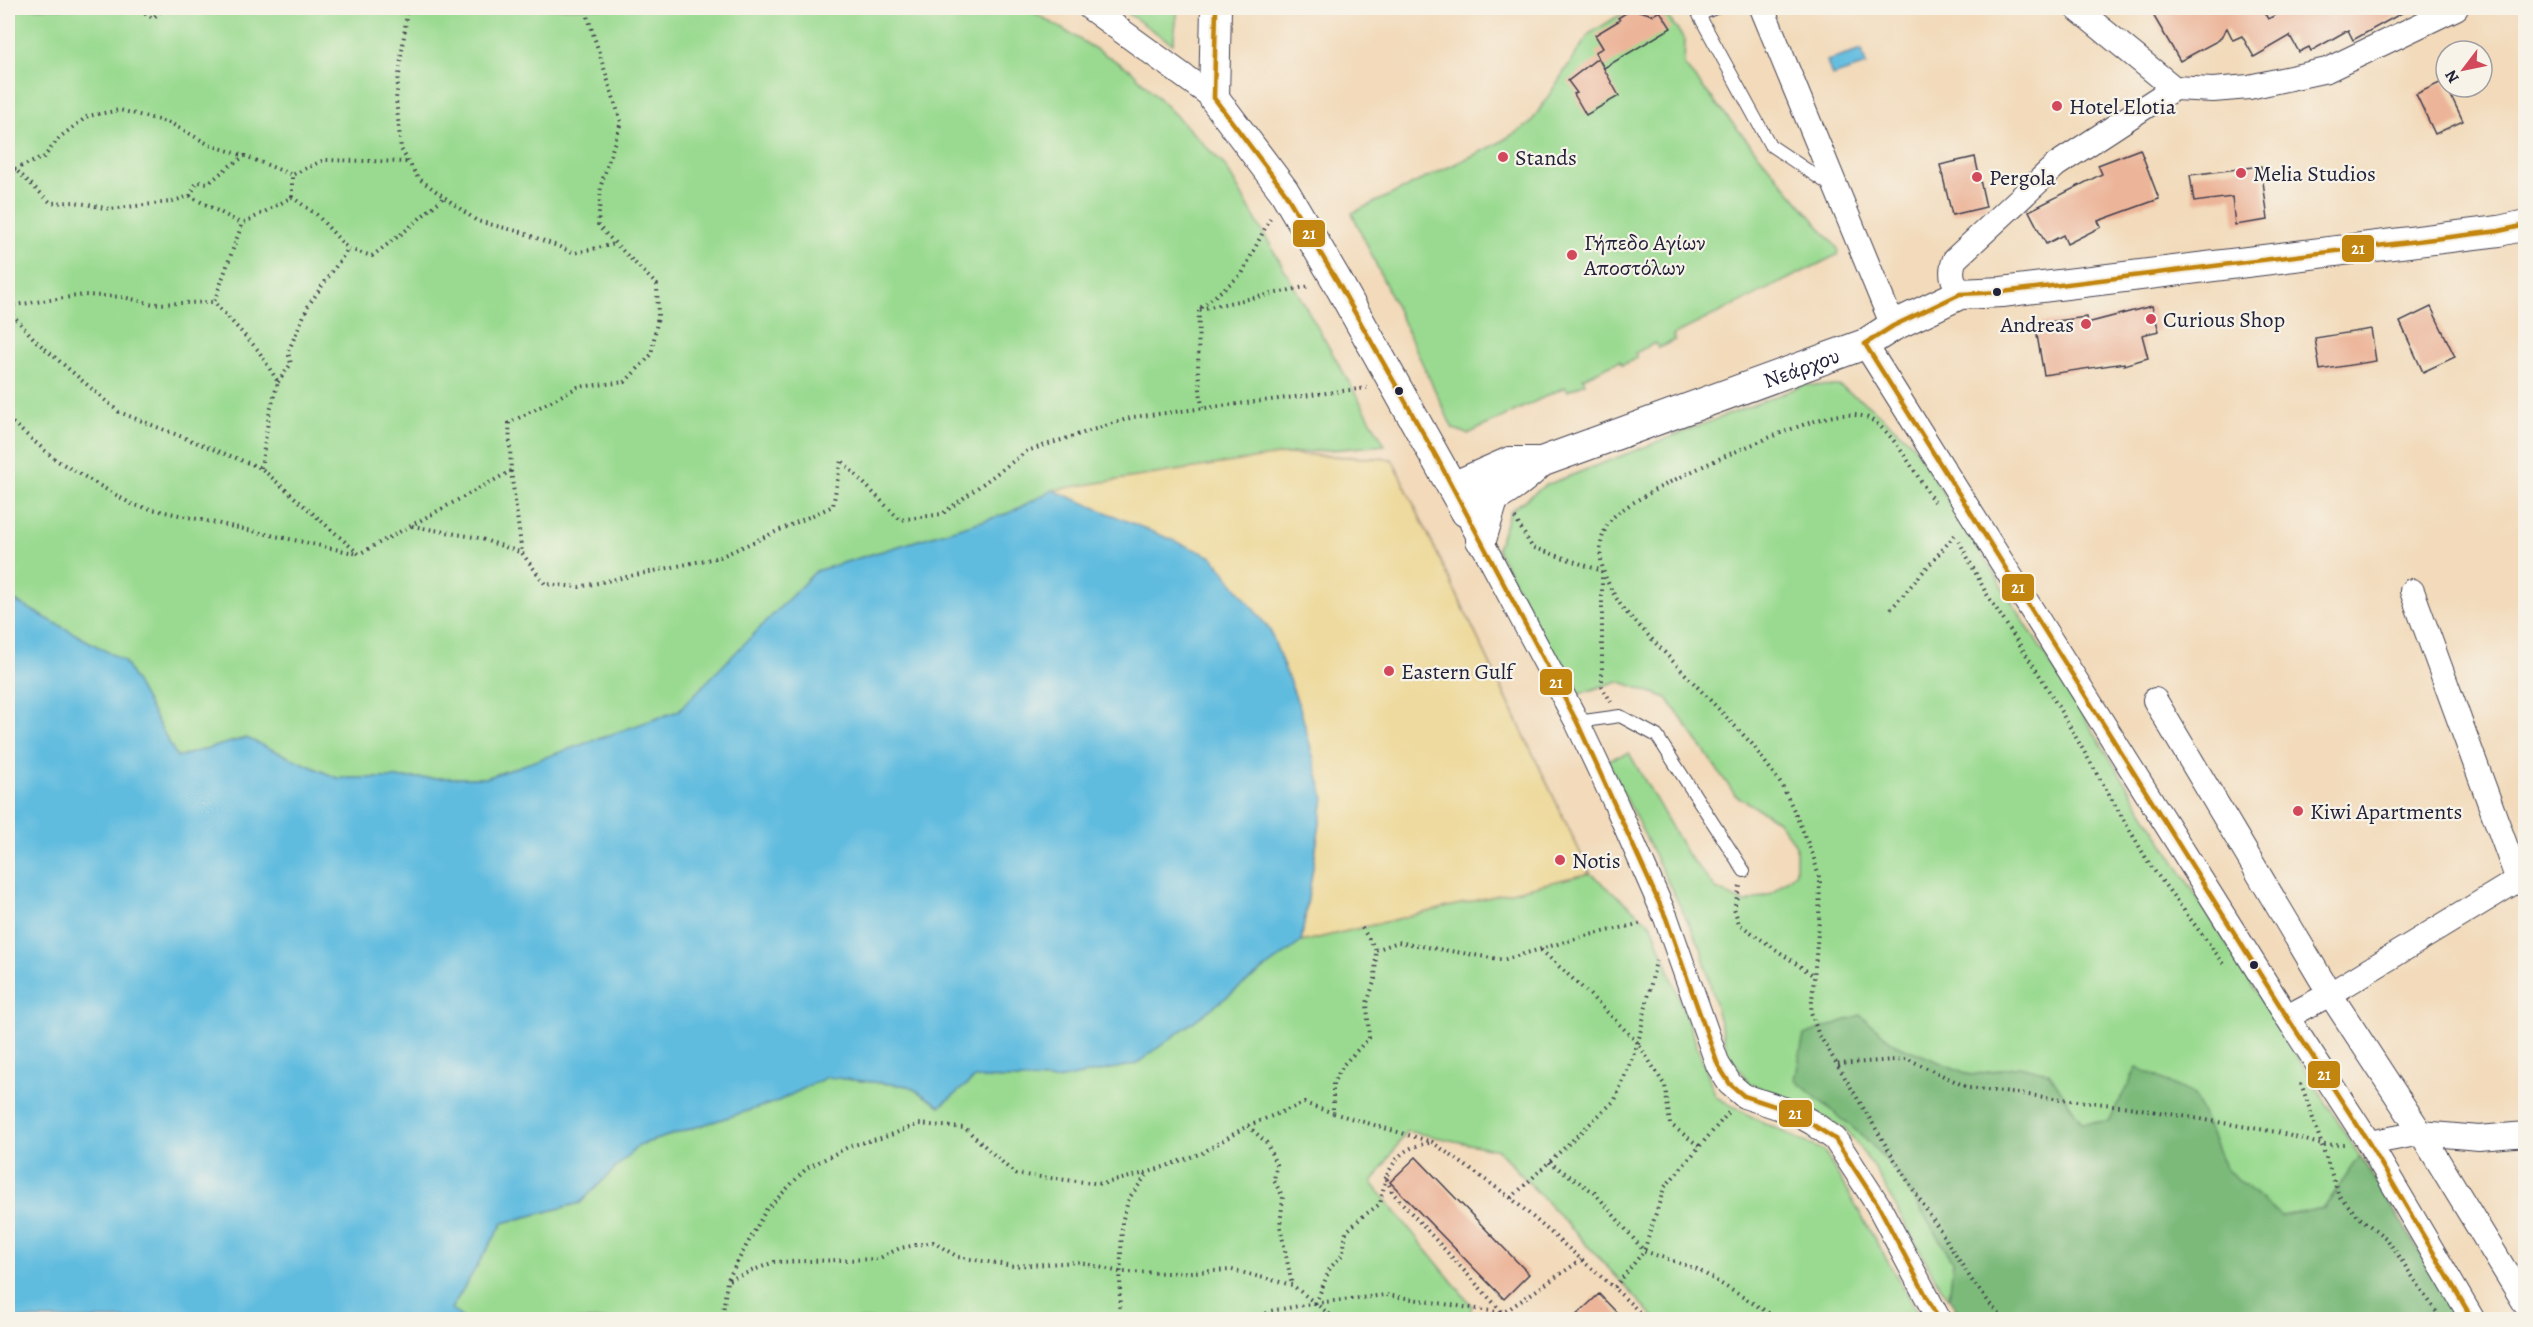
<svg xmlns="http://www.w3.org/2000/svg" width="2533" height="1327" viewBox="0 0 2533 1327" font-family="Alegreya,serif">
	<rect width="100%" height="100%" fill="#f7f3e8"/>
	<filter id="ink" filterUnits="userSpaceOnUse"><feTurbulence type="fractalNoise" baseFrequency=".0167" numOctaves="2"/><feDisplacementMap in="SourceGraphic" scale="12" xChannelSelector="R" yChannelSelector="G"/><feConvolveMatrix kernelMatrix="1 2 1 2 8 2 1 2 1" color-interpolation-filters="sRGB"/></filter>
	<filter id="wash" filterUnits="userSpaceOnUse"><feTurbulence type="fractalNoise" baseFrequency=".008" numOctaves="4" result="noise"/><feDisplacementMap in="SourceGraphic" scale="24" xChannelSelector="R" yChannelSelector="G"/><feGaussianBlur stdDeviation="1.35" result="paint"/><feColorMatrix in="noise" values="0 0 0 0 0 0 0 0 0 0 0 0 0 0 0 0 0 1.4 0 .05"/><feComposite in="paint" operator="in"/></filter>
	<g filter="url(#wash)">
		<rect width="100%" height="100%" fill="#f2daba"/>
		<path fill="#9ada90" stroke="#5e7e66" stroke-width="1.5" d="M8,8h1019l104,62 94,96 160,279 -100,9 -232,36 -44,23 -193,58 -137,140 -193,67h-149l-91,-40 -69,19 -53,-96 -116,-64z
			M1120,8h58l-5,36z
			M1631,8h30l24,32 -1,25 154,184 -1,6 -164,80 2,5 -17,8 -3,-5 -20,10 2,5 -15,7 -3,-4 -36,17 2,5 -17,8 -3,-4 -97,47 -15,-5 -101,-216 145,-69 33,-20 59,-90z
			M1804,385l35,1 27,17 46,40 550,876h-499l-28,-41 -60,-109 -29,-40 -54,-28 -43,-18 -21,-29 -27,-106 -94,-188 22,-7 58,101 29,35 29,14 27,-10 24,-21v-27l-19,-25 -42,-25 -68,-97 -49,-17 -45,15 -76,-147 13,-38 34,-25z
			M1590,873l62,52 64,172 38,21 70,33 97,168h-265l-158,-169 -91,-19 -35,52 100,123 -4,13 -1004,1 -13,-11 52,-86 77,-20 59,-58 137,-43 51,-25 82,9 31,20 35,-28 81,2 80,-16 165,-122z"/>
		<path fill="#7bba7a" stroke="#4e6e5a" stroke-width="1.5" d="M1860,1015l35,29 76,31 48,-9 30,7 33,50 27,-2 28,-54 57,28 32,74 55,47 43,-8 36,-52 102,163h-499l-14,-20 4,-38 -56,-89 -31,-33 -71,-59 9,-45z"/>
		<path fill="#eeda9e" stroke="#887e6c" stroke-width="1.5" d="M1285,454l107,5 198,414 -289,69 23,-144 -271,-308z"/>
		<path fill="#61bcdf" stroke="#426f8d" stroke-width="1.5" d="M1862,50l4,15 -34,11 -5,-15z
			M1053,490l160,67 57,73 31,81 23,87 -23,144 -165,122 -80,16 -81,-2 -35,28 -31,-20 -82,-9 -51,25 -137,43 -59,58 -77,20 -52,86 13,10h-456v-722l116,64 53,96 69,-19 91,40h149l192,-67 138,-140 193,-58z"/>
		<g id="blocks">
			<path fill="#ecb59a" d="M2149,8h112l7,11 21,-11h122l-58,32 -5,-10 -37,21 -2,-4 -10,5 -9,-16 -36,21 -12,-21 -9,4 -6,-12 -8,12 -39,21z
				M1632,9l21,6 7,-4 11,17 -67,40 -9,-16 8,-4 -8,-13 25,-15 -2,-2z
				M1598,58l21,38 -33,19 -12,-21 3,-1 -9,-12z
				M2444,81l19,40 -28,13 -19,-40z
				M2140,149l19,50 -61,22 3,6 -34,17 -4,-9 -17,9 -17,-33 73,-37 -4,-9z
				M1975,157l11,50 -34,8 -12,-50z
				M2261,166l7,54 -33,5 -3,-28 -38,5 -4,-27z
				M2152,306l7,25 -17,4 6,23 -24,7v-2l-80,12 -9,-51 51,-7 1,6z
				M2431,307l24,50 -32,15 -23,-50z
				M2371,329l5,32 -56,9 -5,-32z
				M1416,1157l113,117 -25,25 -114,-117z
				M1599,1294l25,26h-53z"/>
		</g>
	</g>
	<g filter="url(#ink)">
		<use href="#blocks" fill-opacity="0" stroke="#413e4e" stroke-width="1.5"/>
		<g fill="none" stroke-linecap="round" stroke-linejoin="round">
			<defs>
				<path id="service" d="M1715,8l-16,7 71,130 61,41
					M1577,722l43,-6 37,20 87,135"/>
				<path id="minor" d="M1090,8l124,90
					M1762,8l131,318
					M2076,8l98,80
					M1960,294c-7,-13 -11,-21 -5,-35l101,-94 118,-77 39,2 36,-3 78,-17 129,-62
					M1865,344l422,673 82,126 104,177
					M1472,524l105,198 38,80 51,116 52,147 12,19 14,12 49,16 20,11 22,16 43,66 61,115
					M2412,591l106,289
					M2155,700l175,294 91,139 105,172
					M2287,1017l43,-23 196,-119
					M2369,1143l52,-10 58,5 47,-4"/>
				<g id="tertiary">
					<path d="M1216,8l-2,90 70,93 53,90 129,231c31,-14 50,-26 75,-50"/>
					<path id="s1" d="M1453,487l57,-25h31l324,-118 28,-18 67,-32 42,-2 497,-61 27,-6"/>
					<path d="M1481,540l12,-40"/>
				</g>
			</defs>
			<use href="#service" stroke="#413e4e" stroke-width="14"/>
			<use href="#minor" stroke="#413e4e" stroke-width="26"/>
			<use href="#tertiary" stroke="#413e4e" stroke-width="32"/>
			<path stroke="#413e4e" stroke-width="4" stroke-dasharray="1.5 4.5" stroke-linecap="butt" d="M134,8l19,10 11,-10
				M404,8l3,4 -11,87 5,50 17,29 59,43 44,11 54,21 40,-9
				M15,169l29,-12 16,-20 28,-21 32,-6 50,13 40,22 35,11
				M8,173l7,-4 36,34 24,-1 35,7 60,-7 20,-6 52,28
				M190,196l7,-14 12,1 19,-16 17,-11 47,19
				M292,197v-22l32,-15 84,2
				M8,306l76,-11 39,2 30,7 61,-2
				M1200,309l110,-23
				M8,310l29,32 82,70 142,56 98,86 152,-83 -2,-48 69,-36 47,-5 26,-27 7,-38 -1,-32 -59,-59 3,-41 20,-63 -36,-114
				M278,382l13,-18 -3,-12 20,-46 40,-57
				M1202,408l-4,-37 1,-62 43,-35 28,-56
				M8,419l48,41 77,45 225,49
				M261,468l8,-53 9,-33 -20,-32 -44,-48 28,-78 50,-27 25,18 31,34 24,7 32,-24 39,-34
				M511,471l11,82
				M1934,502c-17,-25 -38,-68 -64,-83 -8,-5 -26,-5 -36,-3 -35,5 -208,79 -225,106 -19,31 -3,62 15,88l128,134 29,40 12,24 20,47 7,26 -1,40 -8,91 7,21 84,139 71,110 30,38
				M1515,518l17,29 70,24v115l9,16
				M412,526l67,12 43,15 23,31 34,3 141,-30 113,-51 8,-46 59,60 42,-6 85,-63 106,-34 234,-29
				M1959,541l27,52 56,86 108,186 74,99
				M1891,609l64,-74
				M1740,886l-6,22 5,16 75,52
				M1362,928l14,22 -1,29 -8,24 2,35 -25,26 -11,19v30l99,29 79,56 103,90
				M1376,950l22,-8 105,18 82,-24 58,-13
				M1541,950l45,41 52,52 27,43 5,38 29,22
				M1838,1064l70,-5 61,29 160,19 148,25 46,13 21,-1
				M2301,1083l38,113 21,22 27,21 55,81
				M1248,1126l18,16 10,22 -2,17 9,16 -3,29 12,59
				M1429,1143c-25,5 -31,11 -43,34l6,15 110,120
				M1549,1162l46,31 49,58 53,18 75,46 15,5
				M1386,1177l-6,27 -17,12 -17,16 -3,22 -13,14 -14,35 70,-8 117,18
				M1511,1198l104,-98 23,-57 18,-82
				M729,1280l45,-18 104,-3 22,-11 33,-6 25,15 55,9 65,-4 42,10 51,1 61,-3 60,15 45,35
				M722,1320l5,-39 39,-71 41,-42 43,-22 38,-10 31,-12 46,4 50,46 87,10 47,-12 53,-19 45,-27 57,-23 29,10
				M1119,1320l3,-98 7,-24 20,-26
				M1256,1320l14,-9 46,-8
				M1498,1320l5,-7 78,-53
				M1648,1320l-34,-32 30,-37 20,-63 65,-76"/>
			<use href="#service" stroke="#fff" stroke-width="12"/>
			<use href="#minor" stroke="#fff" stroke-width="24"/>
			<use href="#tertiary" stroke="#fff" stroke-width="30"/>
			<defs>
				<path id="bus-1" d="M1216,8l-2,90 70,93 53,90 99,175 141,266 89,196 52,147 12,19 14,12 49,16 42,27 43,66 61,115
					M1865,344l422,673 82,126 104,177
					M1865,344l28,-18 67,-32 42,-2 497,-61 27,-6"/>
			</defs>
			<use href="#bus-1" stroke="#f7f3e8" stroke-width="9"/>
			<use href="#bus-1" stroke="#c2850f" stroke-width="4.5"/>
		</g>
	</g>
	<g fill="#d1495b" stroke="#f7f3e8" stroke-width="2">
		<circle cx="2057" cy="106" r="6"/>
		<circle cx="1503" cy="157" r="6"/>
		<circle cx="2241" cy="173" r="6"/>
		<circle cx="1977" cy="177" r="6"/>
		<circle cx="1572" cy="255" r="6"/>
		<circle cx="2151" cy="319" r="6"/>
		<circle cx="2086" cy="324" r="6"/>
		<circle cx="1389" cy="671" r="6"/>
		<circle cx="2298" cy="811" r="6"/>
		<circle cx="1560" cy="860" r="6"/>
	</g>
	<g fill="#22223b" stroke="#f7f3e8" stroke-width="2">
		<circle cx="1997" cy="292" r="5"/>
		<circle cx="1399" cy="391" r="5"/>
		<circle cx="2254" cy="965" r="5"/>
	</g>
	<g text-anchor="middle" stroke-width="4.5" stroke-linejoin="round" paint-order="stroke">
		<g font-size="22" fill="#22223b" stroke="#f7f3e8" text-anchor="start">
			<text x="2069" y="114">Hotel Elotia</text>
			<text x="1515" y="165">Stands</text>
			<text x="2253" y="181">Melia Studios</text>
			<text x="1989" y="185">Pergola</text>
			<text x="1584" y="250">Γήπεδο Αγίων<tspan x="1584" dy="25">Αποστόλων</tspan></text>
			<text x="2163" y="327">Curious Shop</text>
			<text x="2074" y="332" text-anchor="end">Andreas</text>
			<text x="1401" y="679">Eastern Gulf</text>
			<text x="2310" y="819">Kiwi Apartments</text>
			<text x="1572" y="868">Notis</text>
		</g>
		<g font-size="22" fill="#22223b" stroke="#f7f3e8">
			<text dy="8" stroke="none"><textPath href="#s1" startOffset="370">Νεάρχου</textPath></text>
		</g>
	</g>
	<g stroke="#f7f3e8" stroke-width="2">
		<rect x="1292" y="219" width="34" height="29" rx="6" fill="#c2850f"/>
		<rect x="2341" y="234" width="34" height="29" rx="6" fill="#c2850f"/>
		<rect x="2001" y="573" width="34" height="29" rx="6" fill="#c2850f"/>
		<rect x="1539" y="668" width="34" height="28" rx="6" fill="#c2850f"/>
		<rect x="2307" y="1060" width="34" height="29" rx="6" fill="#c2850f"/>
		<rect x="1778" y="1099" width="35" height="29" rx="6" fill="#c2850f"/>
	</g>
	<g font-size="16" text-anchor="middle" font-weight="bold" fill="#fff">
		<text x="1309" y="239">21</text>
		<text x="2358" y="254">21</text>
		<text x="2018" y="593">21</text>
		<text x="1556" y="688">21</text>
		<text x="2324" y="1080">21</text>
		<text x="1795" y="1119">21</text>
	</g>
	<rect width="2533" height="1327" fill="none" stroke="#f7f3e8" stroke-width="30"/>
	<g transform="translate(2464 69) rotate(238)"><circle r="28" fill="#f7f3e8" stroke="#a29fa3" stroke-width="1.5"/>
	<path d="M0-4.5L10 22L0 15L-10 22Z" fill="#d1495b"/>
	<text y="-9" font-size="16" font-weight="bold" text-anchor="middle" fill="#22223b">N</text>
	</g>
</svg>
